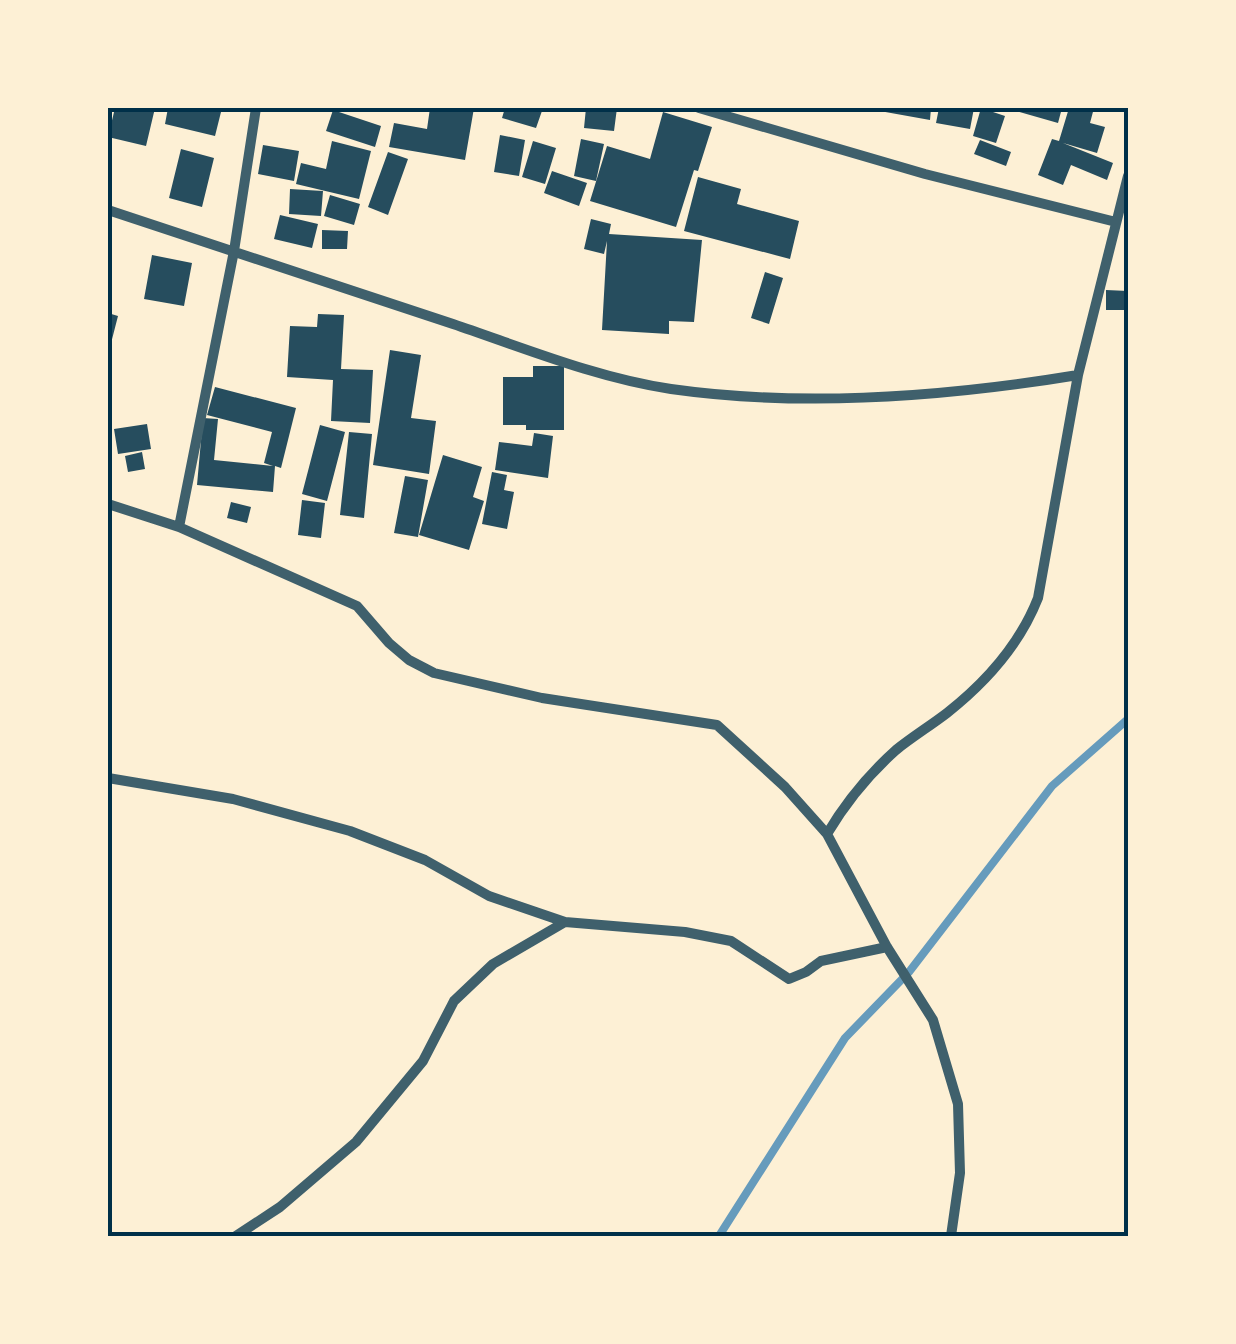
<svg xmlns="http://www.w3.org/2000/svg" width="1236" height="1344" viewBox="0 0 1236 1344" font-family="Cabin,sans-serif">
	<rect width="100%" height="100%" fill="#fdf0d5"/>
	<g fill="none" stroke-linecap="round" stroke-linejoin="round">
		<path stroke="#669bbc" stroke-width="8" d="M719,1236l126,-198 64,-66 143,-186 76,-67"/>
	</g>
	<path fill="#264d5e" d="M115,108h40l-9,38 -38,-9z
		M168,108h54l-7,28 -50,-12z
		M430,108h44l-9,52 -76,-13 5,-24 33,6z
		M505,108h38l-7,20 -34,-10z
		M586,108h31l-3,23 -30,-3z
		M863,108h68l-1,12z
		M939,108h35l-4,21 -34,-6z
		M981,108l24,8 -9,27 -23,-7z
		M1006,108h56l-4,15z
		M1069,108h25l-4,15 15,4 -8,26 -34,-10 50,20 -6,17 -36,-15 -8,20 -25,-10 14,-36 7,2z
		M333,110l48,16 -6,21 -49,-16z
		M663,112l49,15 -14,44 -4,-1 -18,57 -86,-26 17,-55 43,13z
		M500,135l25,5 -6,36 -25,-4z
		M581,139l23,5 -8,37 -22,-5z
		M980,140l31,12 -5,14 -32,-12z
		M332,141l39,10 -12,48 -63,-15 5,-21 25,6z
		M533,141l23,7 -11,36 -23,-7z
		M263,145l36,6 -5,30 -36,-7z
		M181,149l33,9 -12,49 -33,-9z
		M388,152l20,7 -20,56 -20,-8z
		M552,171l35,12 -8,23 -35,-13z
		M698,177l43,12 -4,15 62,17 -9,38 -106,-28z
		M290,189l33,2 -2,25 -32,-2z
		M330,195l30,9 -6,21 -30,-9z
		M280,215l38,9 -6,24 -38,-9z
		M591,219l20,5 -2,10 93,6 -8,82 -25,-1v13l-67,-4 5,-89 -3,13 -20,-5z
		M322,230l26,1 -1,18h-25z
		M152,255l40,8 -8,43 -40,-7z
		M765,272l18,6 -14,46 -18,-6z
		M1106,290l22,1v19h-22z
		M108,313l10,3 -9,35h-1z
		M318,314l26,1 -3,54 32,1 -3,53 -39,-2 2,-41 -46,-3 3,-51 27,1z
		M390,350l31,5 -10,63 25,3 -7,53 -56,-9z
		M533,366h31v64h-38v-5h-23v-48h30z
		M215,387l81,21 -15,60 -6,-2 -2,26 -76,-7 6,-67 15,1 -4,41 59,6 -9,-3 8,-31 -65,-17z
		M147,424l4,25 -33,5 -4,-25z
		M320,425l25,7 -18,69 -25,-7z
		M349,432l23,2 -8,84 -24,-3z
		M534,433l19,3 -5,42 -53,-8 4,-28 33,4z
		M142,452l3,17 -17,3 -3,-16z
		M443,455l39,12 -9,30 11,4 -15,49 -50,-15z
		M492,472l15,3 -3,15 10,2 -7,37 -25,-5z
		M405,476l23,4 -10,57 -24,-4z
		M302,500l23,3 -4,35 -23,-3z
		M231,502l20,5 -4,16 -20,-5z"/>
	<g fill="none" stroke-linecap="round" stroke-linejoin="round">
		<path stroke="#3f606c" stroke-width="10" d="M699,108l226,66 191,48
			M108,210c115,38 230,76 345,114 71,24 144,54 218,65 134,19 274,8 407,-14
			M108,504l71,23 178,79 32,37 20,17 25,13 108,25 175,27 68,62 42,47
			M179,527l55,-276 22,-143
			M108,778l125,21 117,32 75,29 64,36 76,26 120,10 46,9 58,38 17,-7 15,-11 66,-14
			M236,1236l44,-29 76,-65 67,-81 31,-60 39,-37 72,-42
			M951,1236l9,-63 -2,-69 -25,-84 -46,-73 -60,-113c19,-32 41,-59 69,-84 16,-13 34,-24 51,-37 38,-30 73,-69 91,-115l40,-223 50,-199"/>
	</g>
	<rect width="1236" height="1344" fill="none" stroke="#fdf0d5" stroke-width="220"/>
	<rect x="110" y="110" width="1016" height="1124" fill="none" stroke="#003049" stroke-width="4"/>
</svg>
